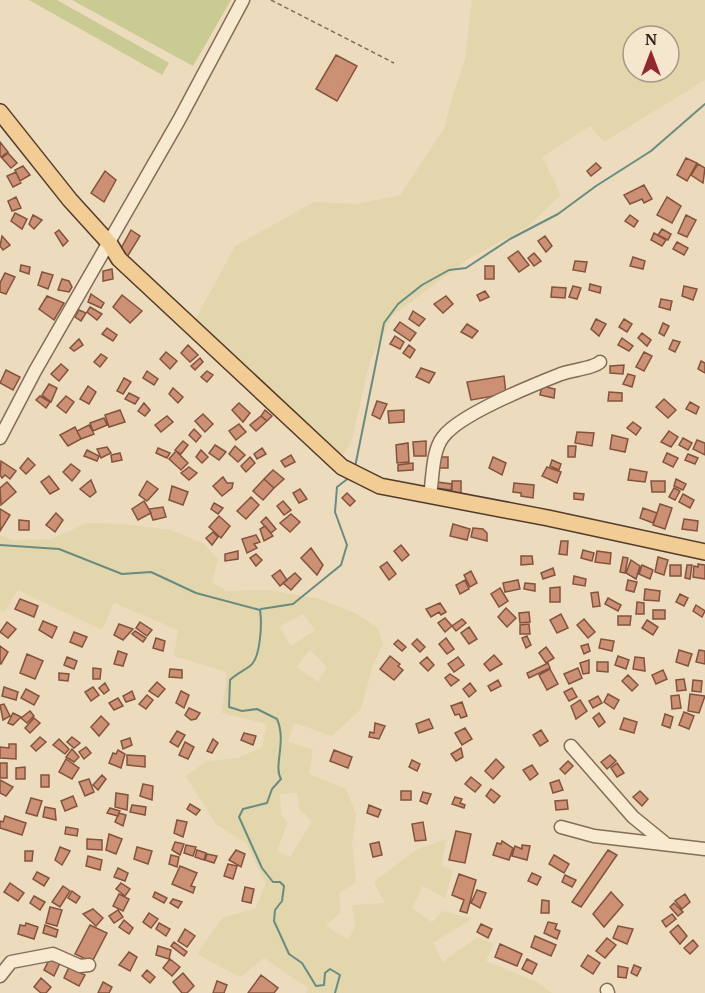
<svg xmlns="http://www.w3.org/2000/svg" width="705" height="993" viewBox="0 0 705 993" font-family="'PT Serif',serif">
	<rect width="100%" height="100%" fill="#eddbbe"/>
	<path fill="#e3d5ac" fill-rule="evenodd" d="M472,0h233v80l-101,62 -14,-16 -48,31 19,38 -34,32 -59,32 -76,57 -22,45 -19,82 -10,15 -147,-136 41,-76 79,-44 43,2 43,-9 45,-68 6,-26 14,-42zM633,36h36v36h-36z
		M87,523l36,1 48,6 33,14 14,15 -6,23 14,9 43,-1 51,9 35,14 23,15 5,16 -10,21 -12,44 -29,27 -38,-13 -6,19 25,8 -4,24 37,15 10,25 -4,30 4,38 -17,11 2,19 -15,14 23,14 6,-15 -3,-20 33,-2 -11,-21 43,-33 30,-10 -6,27 12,4 -8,28 -22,-12 -11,22 20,14 11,-11 29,8 -39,24 10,19 34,-25 17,7 -8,17 49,20 17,12h-246l2,-5 -44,-30 -24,19 -43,-23 26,-37 32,-8 11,-26 -20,-40 -30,-19 -30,-48 21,-15 31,-3 24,-11 5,-23 -45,-11 5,-41 -53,-16 4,-26 -64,-27 -12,27 -84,-40 -14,22 -4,-2v-75l13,5 38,-1zM303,614l12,16 -24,16 -12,-19zM310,650l17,17 -9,15 -22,-15zM297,793l2,16 13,12 -22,36 -13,-6 11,-29 -7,-7 -1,-21z"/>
	<path fill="#c9cb93" d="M29,0h28l112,63 -7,12z
		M72,0h159l-38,66z"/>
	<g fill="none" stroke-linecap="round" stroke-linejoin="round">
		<path stroke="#698c81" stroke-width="2" d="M355,467l29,-144 14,-19 24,-19 27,-15 17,-2 44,-29 48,-25 38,-28 55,-35 54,-47
			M0,545l59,4 63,25 29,-2 45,21 64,17c2,12 1,48 -10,56 -7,5 -14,8 -20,14l-1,27 13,4 15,-2 20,10c10,23 -4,47 4,60l-9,10 -5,14 -24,6 -4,8 23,51 11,14h7l4,4 -2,15 -7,9 -1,11 15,33 13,9 14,23 8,-1 1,-12 5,-4 10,6 -5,18
			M261,609l32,-5 48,-39 6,-20 -12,-33 2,-25 13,-10"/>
	</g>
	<path fill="#cc9174" stroke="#84533d" stroke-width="1.5" d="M336,55l21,11 -20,35 -21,-12z
		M0,142l8,10 -7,5 -1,-1z
		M8,153l9,10 -6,5 -9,-10z
		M686,158l11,5 -10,18 -10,-6z
		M596,163l5,5 -10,8 -4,-5z
		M698,164l7,4 -2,15 -12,-8z
		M23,166l7,9 -10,6 -5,-11z
		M105,171l11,9 -12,22 -13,-9z
		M16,172l5,11 -8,4 -6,-11z
		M644,185l8,14 -8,4 -2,-4 -12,5 -6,-9z
		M16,197l5,11 -9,3 -4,-10z
		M667,197l14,9 -9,17 -15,-8z
		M15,213l12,6 -5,10 -11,-8z
		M33,215l9,5 -8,9 -5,-5z
		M630,215l8,6 -4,6 -9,-6z
		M686,215l10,5 -9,17 -9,-4z
		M662,229l9,5 -3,6 -10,-5z
		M59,230l9,11 -5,5 -8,-13z
		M131,230l9,6 -13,21 -8,-5z
		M654,233l12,7 -4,6 -11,-6z
		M2,236l8,9 -7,5 -3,-4z
		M545,236l7,10 -6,6 -8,-11z
		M677,242l11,6 -4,7 -11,-6z
		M518,251l11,14 -10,7 -11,-14z
		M534,253l7,8 -7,5 -6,-8z
		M633,257l12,4 -2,8 -13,-3z
		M575,261l12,1 -2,10 -12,-2z
		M21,265l9,2 -1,7 -9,-3z
		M485,266h9v13h-9z
		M112,269l1,10 -10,2v-10z
		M42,272l11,3 -5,14 -10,-4z
		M5,273l10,4 -9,17 -6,-2v-9z
		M62,279l7,2 3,6 -3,5 -11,-2z
		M590,284l11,3 -1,6 -11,-3z
		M573,286l8,2 -4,11 -8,-2z
		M684,286l13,3 -4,11 -11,-4z
		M552,287l14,1 -1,10 -14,-1z
		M485,291l4,6 -9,4 -3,-6z
		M91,294l13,9 -3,5 -13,-6z
		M122,295l20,16 -12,12 -17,-16z
		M47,296l17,7 -10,17 -15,-11z
		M446,296l7,8 -10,9 -9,-9z
		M661,299l11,2 -2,9 -11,-3z
		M90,307l12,7 -5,6 -10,-8z
		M79,310l7,3 -5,8 -6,-4z
		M413,311l12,8 -6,7 -10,-7z
		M596,319l10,5 -7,12 -8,-7z
		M624,319l8,5 -5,8 -8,-5z
		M400,322l16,11 -6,8 -16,-11z
		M663,323l6,3 -5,10 -5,-3z
		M467,324l11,7 -6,7 -11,-6z
		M107,328l10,7 -4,6 -11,-7z
		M642,333l9,7 -4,6 -9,-8z
		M395,336l9,6 -4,7 -10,-5z
		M622,338l11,8 -4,5 -11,-6z
		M79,339l4,6 -9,6 -4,-3z
		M673,340l7,2 -5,10 -6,-3z
		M188,345l10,10 -8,7 -9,-9z
		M409,345l6,5 -5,8 -7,-5z
		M166,352l11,9 -7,8 -10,-10z
		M644,352l8,4 -8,15 -8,-4z
		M101,354l6,4 -7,9 -6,-5z
		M200,358l3,4 -8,8 -4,-4z
		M701,361l4,2v10l-7,-4z
		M61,364l7,6 -9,11 -8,-7z
		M624,365l-1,9 -13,-1v-7z
		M421,368l14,5 -6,10 -13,-6z
		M6,370l14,7 -7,13 -13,-7z
		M147,371l11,8 -4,6 -11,-7z
		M207,371l6,4 -6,7 -6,-5z
		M628,374l7,2 -3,11 -9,-3z
		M504,376l2,18 -35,6 -4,-18z
		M124,378l7,4 -8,12 -6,-3z
		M49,384l8,4 -6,14 -9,-7z
		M88,386l8,6 -7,12 -9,-5z
		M542,386l13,3 -1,9 -14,-3z
		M173,388l10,9 -5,6 -9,-9z
		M609,392l13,1v8h-14z
		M129,393l10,5 -4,6 -10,-5z
		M40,396l10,6 -4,6 -10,-8z
		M66,396l8,6 -8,11 -9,-7z
		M664,399l12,11 -8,8 -12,-11z
		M377,401l10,3 -7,15 -8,-4z
		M690,402l9,5 -3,7 -10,-5z
		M144,403l6,7 -5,6 -7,-5z
		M239,403l11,10 -7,9 -11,-12z
		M120,410l5,12 -16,5 -4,-12z
		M265,410l7,6 -5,5 -6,-5z
		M404,410v12l-15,1 -1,-12z
		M203,414l10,10 -8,8 -10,-11z
		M167,416l6,6 -12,10 -6,-7z
		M261,416l6,5 -11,10 -6,-6z
		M104,418l3,7 -14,6 -3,-8z
		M633,422l8,6 -5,7 -9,-7z
		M239,424l7,8 -10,8 -7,-9z
		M89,425l5,9 -13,5 -4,-8z
		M75,427l6,12 -13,7 -8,-11z
		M194,429l7,7 -5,6 -7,-7z
		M669,431l9,6 -7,10 -10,-5z
		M577,432l17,1 -2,13 -17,-3z
		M612,435l16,4 -3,13 -15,-3z
		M683,438l9,5 -4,7 -9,-5z
		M697,440l8,3v12l-12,-6z
		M183,441l5,4 -7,9 -6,-4z
		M426,441v15h-12l-1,-14z
		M408,443l1,19 -12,1 -1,-18z
		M215,445l11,7 -7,8 -10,-7z
		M235,446l10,9 -7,7 -9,-8z
		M568,446h8l-1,11h-7z
		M107,447l4,6 -10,5 -4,-9z
		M158,448l12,5 -3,5 -11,-5z
		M262,448l4,6 -9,5 -3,-5z
		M87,450l12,6 -2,5 -13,-5z
		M201,450l7,7 -6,6 -6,-6z
		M176,451l12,12 -7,7 -12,-11z
		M120,453l2,7 -10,2 -1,-7z
		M667,453l11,5 -5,9 -10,-5z
		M688,454l10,4 -3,6 -10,-4z
		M291,455l4,7 -10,5 -4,-6z
		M250,457l5,6 -9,9 -5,-6z
		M439,457h9v11h-11z
		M493,457l13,6 -4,12 -13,-7z
		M28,458l7,7 -9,9 -6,-6z
		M552,460l9,4 -2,6 -9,-4z
		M1,461l15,10 -6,8 -5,-4 -3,3 -2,-3z
		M413,463v7l-15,1v-6z
		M71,464l9,7 -8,10 -9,-9z
		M189,467l8,6 -8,7 -8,-7z
		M547,467l14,5 -4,11 -15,-7z
		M630,469l17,3 -2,10 -17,-2z
		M273,470l11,9 -10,9 -10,-9z
		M49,476l10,13 -9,5 -9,-12z
		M223,477l4,6h6l-1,5 -10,8 -9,-10z
		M264,479l10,9 -11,12 -10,-9z
		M676,479l10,5 -3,6 -9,-4z
		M91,480l5,12 -6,5 -10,-8z
		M147,481l11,8 -11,12 -8,-6z
		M452,481h9v15l-9,-1z
		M651,481h14v11h-13z
		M7,482l9,10 -15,13 -1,-17z
		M437,482l15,2 -1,6 -15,-2z
		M514,483l20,2 -1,13 -12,-2v-3l-8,-1z
		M172,486l16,6 -5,13 -14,-5z
		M674,488l6,3 -5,9 -6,-3z
		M300,489l7,10 -8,4 -6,-10z
		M347,493l8,8 -5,5 -8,-8z
		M574,493l10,1 -1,6 -9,-1z
		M683,494l11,6 -4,8 -11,-6z
		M251,497l8,8 -13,14 -9,-8z
		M144,501l7,12 -13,7 -6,-11z
		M283,501l8,9 -7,5 -7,-9z
		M214,503l9,5 -5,6 -7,-5z
		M660,504l12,4 -7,21 -12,-4z
		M163,507l3,10 -13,3 -4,-11z
		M643,508l14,5 -4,10 -13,-5z
		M0,509l10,6 -10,16z
		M56,513l7,7 -8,12 -9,-7z
		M291,514l9,8 -10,10 -10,-9z
		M219,516l11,10 -9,12 -12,-11z
		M266,517l10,12 -5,4 -10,-11z
		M684,519l14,2 -1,10 -15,-2z
		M19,520l10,1v9h-10z
		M453,524l17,5 -3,11 -17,-4z
		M265,526l8,10 -9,5 -4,-12z
		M473,528l10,1 4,4v8l-16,-4z
		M213,532l5,5 -6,8 -6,-7z
		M256,535l4,7 -6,2 3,4 -10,5 -5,-14z
		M561,541h7l-1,14 -8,-1z
		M401,545l8,10 -7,6 -8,-10z
		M311,548l12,17 -6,10 -16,-17z
		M583,550l11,3 -2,8 -11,-3z
		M238,551v8l-13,2v-7z
		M597,551l14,2 -1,11 -15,-2z
		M256,554l6,6 -6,6 -6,-8z
		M521,556h11l1,8 -12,1z
		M623,557l5,1 -3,15 -5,-1z
		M658,557l10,3 -4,15 -9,-3z
		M631,560l9,6 -4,13 -10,-6z
		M387,562l9,12 -7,6 -9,-13z
		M698,564l7,1v14l-12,-2 1,-11 4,1z
		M642,565l11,5 -3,9 -11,-5z
		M670,565h11v11h-11z
		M687,565h5l-2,14 -5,-1z
		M553,568l2,7 -12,4 -2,-6z
		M280,570l7,10 -7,6 -8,-10z
		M471,571l6,12 -7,4 -6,-12z
		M295,573l6,6 -10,11 -8,-7z
		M574,576l12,3 -1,7 -12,-2z
		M465,580l4,9 -9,5 -4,-9z
		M518,580l2,9 -15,3 -2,-9z
		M628,580l9,2 -3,10 -8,-2z
		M525,583l10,1v7l-11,-2z
		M560,587v15h-10v-14z
		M500,588l8,13 -9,6 -8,-13z
		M645,589l15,2 -1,10 -15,-1z
		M598,592l2,14 -7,1 -2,-14z
		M680,594l8,4 -4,8 -8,-4z
		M608,598l13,7 -3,6 -13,-7z
		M20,599l18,7 -4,11 -19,-8z
		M637,602l7,1v11h-8z
		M440,603l6,9 -5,3 -2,-3 -8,5 -5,-8z
		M696,605l9,6 -3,6 -9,-6z
		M506,608l10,10 -9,9 -9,-10z
		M653,610h12v9h-12z
		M529,612l1,10 -10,1 -1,-10z
		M561,614l7,14 -11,5 -7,-13z
		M618,616h13l-1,9h-12z
		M445,618l7,8 -7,6 -7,-9z
		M462,619l4,4 -10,8 -4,-5z
		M584,619l11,13 -7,6 -11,-13z
		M647,620l11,7 -5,8 -11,-7z
		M43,621l14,6 -5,11 -13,-8z
		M7,622l9,7 -8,9 -8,-6z
		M140,622l12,8 -5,6 -11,-8z
		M119,624l14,5 -10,11 -9,-5z
		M529,624l1,10h-10v-9z
		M469,627l8,12 -8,5 -8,-11z
		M135,631l11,7 -3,4 -11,-8z
		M74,632l13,5 -5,10 -12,-5z
		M527,636l4,9 -5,3 -4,-10z
		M156,638l9,3 -2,10 -10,-3z
		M446,638l8,11 -7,5 -8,-10z
		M417,639l8,8 -5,5 -8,-8z
		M601,639l13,2 -2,10 -13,-3z
		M398,640l8,7 -4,4 -8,-7z
		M588,644l2,7 -6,3 -3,-8z
		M0,646l8,6 -7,12 -1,-1z
		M546,647l8,11 -8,5 -7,-10z
		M679,650l13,4 -4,12 -12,-4z
		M699,650l6,1v13l-9,-2z
		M118,651l9,3 -4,12 -9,-2z
		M27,654l16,7 -8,18 -15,-6z
		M494,655l8,9 -12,7 -6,-7z
		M390,656l10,8 -2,2 5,4 -9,10 -14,-11z
		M618,656l11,4 -3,9 -11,-4z
		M67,657l10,4 -3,8 -10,-4z
		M427,657l7,8 -6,6 -8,-8z
		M458,657l6,8 -10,7 -6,-8z
		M635,657l9,1 1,13 -12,-2z
		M589,660v13l-6,1 -3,-11z
		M597,662h11v10l-11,-1z
		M548,663l2,5 -21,10 -2,-5z
		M93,668l8,1 -1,10h-7z
		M578,668l4,10 -13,6 -5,-10z
		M170,669l12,1v8l-13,-1z
		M550,669l8,15 -11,6 -8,-15z
		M663,670l4,9 -11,5 -4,-9z
		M59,673l10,1 -1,7 -9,-1z
		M450,674l9,6 -8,6 -6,-8z
		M628,675l10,10 -6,6 -10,-10z
		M684,679l2,11 -9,1 -1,-11z
		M498,680l3,6 -10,5 -3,-5z
		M693,680l9,1 -1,11 -9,-1z
		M157,682l8,7 -7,8 -9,-6z
		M105,683l4,7 -5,4 -5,-6z
		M470,683l6,8 -7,6 -6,-8z
		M4,687l14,5 -2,8 -14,-4z
		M93,687l6,8 -8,6 -6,-9z
		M572,688l5,9 -8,4 -5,-9z
		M26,689l13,7 -5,9 -13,-7z
		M132,691l3,8 -9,3 -3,-6z
		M181,691l8,4 -5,13 -8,-5z
		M608,694l11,6 -5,9 -10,-7z
		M690,694l15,2 -6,17 -11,-2z
		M147,695l6,5 -7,9 -7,-5z
		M679,695l2,13 -9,1 -1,-13z
		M598,696l4,7 -9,5 -4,-7z
		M118,698l5,8 -9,4 -5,-7z
		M580,700l7,11 -11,8 -5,-13z
		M462,702l5,14 -6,2 -2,-4 -4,1 -4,-9z
		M4,704l6,12 -7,4 -3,-15z
		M189,708l11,5 -4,6 -5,1 -6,-5z
		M30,711l4,5 -7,7 -6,-5z
		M684,712l10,4 -5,13 -10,-4z
		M13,713l8,4 -8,8 -5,-2z
		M599,713l6,9 -6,5 -6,-9z
		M665,714l8,3 -3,11 -8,-3z
		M101,716l8,8 -10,12 -8,-9z
		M34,718l6,5 -10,10 -5,-5z
		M624,718l13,4 -3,11 -14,-4z
		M429,719l4,9 -14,5 -3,-9z
		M375,723l10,3 -6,13 -10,-2 1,-5 4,1z
		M465,728l7,11 -10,6 -7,-12z
		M541,730l7,11 -8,5 -7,-11z
		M177,731l8,4 -7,12 -8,-5z
		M244,733l12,3 -3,9 -12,-5z
		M40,737l6,5 -10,9 -5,-5z
		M72,737l8,6 -6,5 -7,-6z
		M130,738l2,7 -9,4 -2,-8z
		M59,739l10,10 -4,5 -12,-9z
		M213,739l5,4 -6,10 -5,-2z
		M185,742l9,5 -6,12 -9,-4z
		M9,744h7v15l-16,-1v-11l9,1z
		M86,747l5,6 -7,6 -5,-7z
		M461,748l2,9 -7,4 -5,-7z
		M72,749l7,8 -5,5 -8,-5z
		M118,750l7,4 -4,14 -12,-5 4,-10 3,1z
		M334,750l18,7 -4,11 -18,-7z
		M127,755l18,1v11l-18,-2z
		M610,755l6,6 -9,8 -6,-7z
		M66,759l13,9 -7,11 -13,-7z
		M496,759l8,8 -11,12 -8,-8z
		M412,760l8,4 -3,7 -8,-4z
		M568,761l5,5 -8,8 -5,-5z
		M0,763h7v15h-7z
		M617,763l7,10 -7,4 -6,-9z
		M532,765l6,9 -8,6 -7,-10z
		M25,767v12h-9v-11z
		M41,775h8v12h-8z
		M102,775l4,4 -8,11 -5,-5z
		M471,777l10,8 -6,7 -10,-8z
		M89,779l5,13 -9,4 -6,-14z
		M0,780l13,7 -7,9 -6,-3z
		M559,780l4,10 -10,3 -3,-10z
		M143,784l10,2 -1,14 -12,-4z
		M491,789l9,7 -6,7 -8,-7z
		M401,791h10v9h-10z
		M640,791l8,8 -6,7 -9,-9z
		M423,792l8,2 -4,10 -7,-3z
		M116,793l12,2 -1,15 -12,-3z
		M73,796l4,10 -12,5 -4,-10z
		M455,797l7,2 -2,4 5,2 -1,3 -12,-4z
		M31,798l11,3 -5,15 -11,-3z
		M567,800l1,9 -12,1 -1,-9z
		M190,804l10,6 -4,5 -9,-6z
		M132,805l14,2 -1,8 -15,-3z
		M369,805l12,5 -3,7 -11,-4z
		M45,807l10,2 1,11 -13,-3z
		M110,808l10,3 -2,5 -11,-3z
		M119,813l7,2 -3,11 -8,-4z
		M5,816l21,7 -4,12 -22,-7v-7l3,1z
		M177,820l10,2 -4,15 -9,-4z
		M423,822l3,18 -11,1 -3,-17z
		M66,827l12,2 -1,7 -12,-2z
		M456,831l15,3 -6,29 -16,-3z
		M109,834l13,5 -6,15 -10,-4z
		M87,839l15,1v10l-15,-1z
		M502,841l11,7 -4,12 -16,-5 4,-12 4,1z
		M175,842l9,2 -4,11 -8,-5z
		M379,842l3,13 -9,2 -3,-13z
		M186,845l10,2 -3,9 -9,-3z
		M522,845l8,1 -3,14 -15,-4 3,-10 7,3z
		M60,847l10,4 -8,14 -7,-5z
		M137,847l15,4 -4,13 -14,-5z
		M197,850l9,3 -2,7 -9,-3z
		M236,850l9,4 -4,13 -12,-7z
		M608,850l9,5 -36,52 -9,-5z
		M25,851h8l-1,10h-7z
		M207,854l10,2 -3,7 -9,-3z
		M171,855l8,2 -2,10 -8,-3z
		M554,855l15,9 -5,9 -15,-9z
		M88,856l14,4 -2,10 -14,-4z
		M228,864l9,2 -4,13 -9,-3z
		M180,866l17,7 -6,13 4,1 -2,6 -21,-9z
		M118,868l10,5 -3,8 -11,-4z
		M37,872l12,6 -5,8 -11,-7z
		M532,873l9,4 -4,8 -9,-4z
		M459,874l17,6 -9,33 -7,-2 4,-11 -12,-5z
		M565,875l11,5 -4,7 -10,-5z
		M10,883l14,10 -6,8 -14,-9z
		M121,883l9,6 -5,7 -9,-7z
		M63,886l7,5 -10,16 -8,-5z
		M245,887l9,2 -3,14 -9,-2z
		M477,890l9,3 -6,15 -9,-5z
		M72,891l8,6 -4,6 -8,-5z
		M155,892l12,6 -3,5 -11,-6z
		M611,892l12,13 -19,22 -11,-13z
		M119,894l10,5 -6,12 -10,-5z
		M685,894l5,8 -8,7 -7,-8z
		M34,896l11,6 -5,8 -10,-7z
		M173,899l9,3 -4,6 -8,-5z
		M542,900l7,1v12h-8z
		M674,903l9,9 -5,4 -8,-9z
		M50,907l12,3 -5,16 -11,-3z
		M93,909l10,9 -7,8 -13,-12z
		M118,910l5,7 -9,6 -5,-7z
		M149,913l9,6 -7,9 -8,-6z
		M672,914l4,5 -10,8 -4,-6z
		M124,920l9,8 -4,6 -10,-7z
		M548,922l9,2 -2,5 5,2 -3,8 -13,-6z
		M26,923l12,4 -4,12 -16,-5 2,-9 5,1z
		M159,923l11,6 -4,7 -10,-7z
		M481,924l11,5 -4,9 -11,-6z
		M45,925l13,5 -2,7 -13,-4z
		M90,925l17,8 -15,29 -17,-8z
		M678,925l9,11 -7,8 -10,-12z
		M618,926l15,3 -6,15 -14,-6z
		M185,929l10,7 -8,11 -9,-6z
		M535,936l21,9 -5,11 -20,-9z
		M607,938l9,7 -11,13 -9,-7z
		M693,940l5,6 -8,8 -6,-6z
		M174,942l13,10 -3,4 -13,-10z
		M500,944l22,10 -5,12 -22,-9z
		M158,946l13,4 -2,9 -13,-4z
		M129,952l8,5 -7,14 -11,-6z
		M588,955l12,8 -7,11 -12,-8z
		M50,958l10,5 -6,13 -10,-6z
		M170,959l10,8 -8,9 -9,-8z
		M527,959l10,5 -5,10 -10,-5z
		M634,965l7,3 -4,8 -6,-3z
		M618,966l10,2 -2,10 -8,-1z
		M69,967l16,8 -6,11 -15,-8z
		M147,970l8,7 -5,6 -8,-7z
		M183,973l11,13 -7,7h-5l-9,-11z
		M261,975l17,13 -4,5h-26z
		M41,978l10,9 -5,6h-5l-7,-6z
		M217,981l10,4 -3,8h-11z
		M103,982l9,5 -3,6h-11z"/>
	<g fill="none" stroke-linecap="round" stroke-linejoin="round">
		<defs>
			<path id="minor" d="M0,438l35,-67 144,-251 64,-120
				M430,495c3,-18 2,-44 13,-58 17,-23 90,-52 118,-63 11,-4 33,-6 39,-12
				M571,746l62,71 32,26
				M561,827l33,9 111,13
				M0,976l11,-14 42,-8 27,12 9,-1
				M607,990l1,3"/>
			<path id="major" d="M0,112l70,88 40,44 9,15 223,208 38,19 168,32 157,34"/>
		</defs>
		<use href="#minor" stroke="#856c57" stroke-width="15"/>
		<use href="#major" stroke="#533b2c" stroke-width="18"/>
		<path stroke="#856c57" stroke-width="1.5" stroke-dasharray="4.5 3" stroke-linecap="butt" d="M271,0l123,63"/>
		<use href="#minor" stroke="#f8e9d1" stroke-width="12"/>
		<use href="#major" stroke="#f1cd95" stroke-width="15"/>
	</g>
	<g transform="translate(651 54)"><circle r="28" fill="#f5e6ce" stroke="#a89987" stroke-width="1.5"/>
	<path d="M0-4.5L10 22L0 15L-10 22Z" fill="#942831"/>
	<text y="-9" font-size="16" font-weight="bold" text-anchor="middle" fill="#35261c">N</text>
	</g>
</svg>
